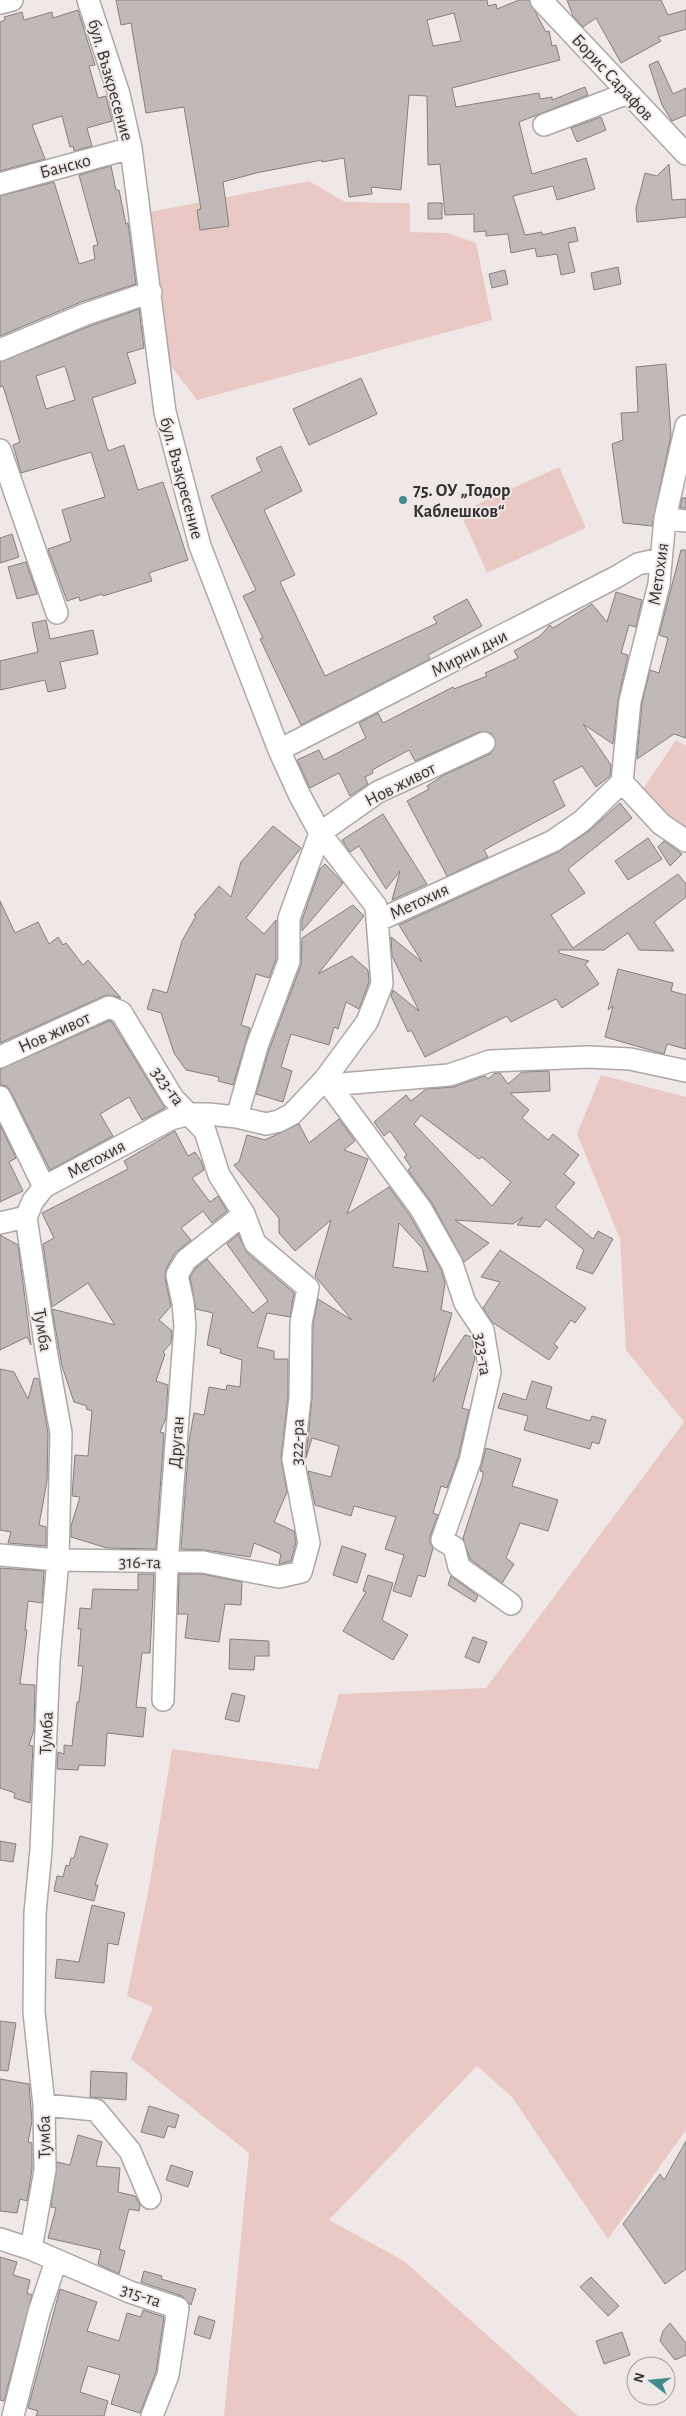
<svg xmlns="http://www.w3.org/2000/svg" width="686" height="2416" viewBox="0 0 686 2416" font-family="'Alegreya Sans',sans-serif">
	<rect width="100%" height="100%" fill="#efe8e7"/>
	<path fill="#eac9c5" d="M309,181l36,21 65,1v29l38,1 28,10 16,77 -295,80 -40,-52 -17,-134z
		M559,467l27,61 -99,45 -27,-61z
		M676,740l10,6v95l-49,-43z
		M601,1075l85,22v1033l-78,109 -96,-142 -35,-31 -148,154 75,41 174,155h-354l25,-263 -118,-94 22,-52 -26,-11 22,-109 23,-138 146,20 21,-75 147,-6 198,-266 -58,-72 -6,-111 -43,-105z"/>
	<path fill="#c0b9b8" stroke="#857f7e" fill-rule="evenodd" d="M116,0h371l1,6 8,-2 1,5 22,-9h10l17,32 3,-1 3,15 4,-1 4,15 -108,28 4,19 83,-14 1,6 12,-2v3l33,-13 3,8 -69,27 13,52 54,-16 9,31 -38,11 -4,-14 -40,10 12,39 17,-3v3l33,-8 3,14 -10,2 7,29 -14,3 -4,-21 -20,3 -2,-9 -24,5 -3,-19 -22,2v-5l-12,1v-18l-29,1 -5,-51 -12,1 -1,-69 -18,-1 -8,95 -30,-3 1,7 -23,3 -5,-39 -22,4v-2l-66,13 -33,9 6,44 -29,4 -3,-20 4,-1 -17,-102 -38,6 -15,-90 -10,2zM454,13l7,28 -28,5 -6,-26z
		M567,0h94l7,15 18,-5v19l-28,8 3,4 -40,22 -25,-45 -13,9 -10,-11z
		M78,10l17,55 -6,1 9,32 8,-2 6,25 -25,7 5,18 -18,5 -1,-5 -3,1 -8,-31 -30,9 13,34 -45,12v-149l5,-2 -1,-3 18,-5 2,8 28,-8 1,6z
		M658,61l15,33 13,-6v27l-14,6 -10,-16 -13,-40z
		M601,117l5,13 -29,12 -6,-14z
		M669,164l3,36 14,-1v18l-49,5 -1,-14 9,-35 12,3z
		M111,166l5,24h3l7,34 2,-1 8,61 -55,18 -81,34v-140l54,-14 25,82 16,-5 -2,-13 5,-1 -19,-70z
		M428,203h14v16h-14z
		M618,267l3,17 -27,6 -3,-17z
		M505,270l3,14 -16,4 -3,-14z
		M139,309l5,39 -17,5 9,30 -44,15 16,53 16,-6 14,45 25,-8 25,78 -39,13 3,8 -49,15 -1,-2 -22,7 -1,-4 -12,4 -19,-52 23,-8 -9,-31 43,-13 -14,-45 -70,21 -8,-28 7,-3 -17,-56 -3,1v-25l90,-36zM65,366l10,34 -29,9 -10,-33z
		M666,364l5,71 -19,91 -29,-3 -11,-79 11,-4 -2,-27 17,-1 -2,-45z
		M361,378l16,36 -68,31 -16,-36z
		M281,446l21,45 -38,19 31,65 -15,7 45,94 112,-53 -4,-6 34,-18 15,27 -54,29 2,4 -129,66 -41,-86 3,-1 -20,-42 13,-6 -45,-94 51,-25 -6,-13z
		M682,498h4v10h-6z
		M12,534l7,23 -19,6v-25z
		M681,550h5v188l-12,-4 -37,25 5,-56 8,-33 9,3 9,-35 -9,-3z
		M26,562l11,32 -20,5 -9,-32z
		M616,592l26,8 -6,27 -7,-2 -8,28 7,2 -10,45 -5,44 -30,-20 28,41 -1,11 -14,11 -14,-21 -29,15 12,25 -81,44 4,7 -41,19 -40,-75 22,-12 -2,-3 17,-11 46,-21 6,-10 -5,-11 -12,-1 -64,29 -6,-11 -37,20 1,3 -8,4 3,7 -18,12 -11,-23 -29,15 -13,-28 22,-10 5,10 42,-22 -7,-15 19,-10 5,10 70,-36 1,2 33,-13 -2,-3 33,-15 -4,-7 26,-15 10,-11 3,3 39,-24 15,18z
		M46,620l4,19 43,-9 5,24 -38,8 6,26 -18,4 -3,-12 -45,10v-29l38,-9 -6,-29z
		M620,803l12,15 -64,51 17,24 -34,22 22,33 105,-74 8,10v13l-32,25 20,29 -35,-1 -11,-17 -24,17h-45v3l30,8 -4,3 14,20 -37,24 -6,-9 -45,23 -4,-6 -82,41 -14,-27 -3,2 -17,-36 2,-6 26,21 -27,-55 -1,-19 31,25 -23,-37 159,-73 31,-21z
		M383,814l44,70 -35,16 8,-29 -14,18 -27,-43 -9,6 -8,-12z
		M273,826l28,22 -55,70 18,16 12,-14v39l-7,19 -13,-4 -15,51 9,3 -17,57 -15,-4 1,-4 -33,-7 -12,-17 -13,-40 -14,-4 6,-20 14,4 15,-52 14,-25 -2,-1 25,-29 12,11 10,-35z
		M648,838l14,21 -34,21 -13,-19z
		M664,841l18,13 -12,12 -12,-19z
		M325,864l18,19 -41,48v-11l18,-51z
		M0,901l15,32 23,-11 11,22 9,-7 5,8 3,-2 17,22 5,-5 33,38 -12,-3 -5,1 -104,47z
		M353,905l11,11 -46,58 34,-18 16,14 1,12 -10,27 -13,-7 -8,27 -4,-2 -5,18 -38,-11 -10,33 11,4 -9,31 -27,-8 13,-44 32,-85 1,-27z
		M618,969l55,14 -2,8 15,4v54l-19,-5 -3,10 -59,-17 8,-31 -5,4z
		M109,1021l3,1 53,86 -23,12 -13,-23 -29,17 13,22 -63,34 -39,-78 -4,-6 -7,-1v-16z
		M549,1071l1,20 -40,2 19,17 -7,8 26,22 5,-6 26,21 -15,19 11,9 -20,24 38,32 5,-8 15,8 -20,35 -17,-6 8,-18 -38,-31 -6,8 -23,-2 6,-8 -10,7 -58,-4 34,23 -25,19 -32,-59 -24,-33 3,-3 -7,-10 3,-2 -17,-24 -6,5 -10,-14 32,-27 5,6 15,-12 27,-2 32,-11 3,3 7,-6h5l8,11 14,-12zM421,1115l58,44 3,-2 29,25 -19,24 -78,-82z
		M339,1119l16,22 -11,9 24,9 -21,55 42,-27 21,29 31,53 4,14 -4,27 11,3 -19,69 32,-47 7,2 3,21 -13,50 7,2 -11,48 -11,30 -6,-2 -8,27 5,2 -8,21v6l3,6 -8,29 -7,-2 -7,22 -18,-6 11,-36 -19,-6 11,-32 -42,-11 -3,10 -36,-11 -7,-34 23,6 8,-31 -27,-8 -6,20 6,-60 1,-74 5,-25 34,21 -37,-44 16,-56 -36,31 -16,-18v-15l-45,-53 5,-3 8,-27 18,5 34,-16 10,19zM399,1223l23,25 6,24 -35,-5z
		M0,1125l16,33 -7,4 14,29 -23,11z
		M175,1131l13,25 7,-4 6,9 3,9 -12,8 18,24 8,-6 9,15 -15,12 -9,-12 -22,17 10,12 -16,13 -9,16 -1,9 6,28 -12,14 13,11 -1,12 -8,9 2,2 -9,27 12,4 -2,33 -6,14 4,1 -8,116 -49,-1 -36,-11v-11l9,-29 -8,-1 3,-41 13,1 4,-45 -6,-2 1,-3 -13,-4 -12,-36 -10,-57 63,16 -27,-42 -36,24 -9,-63 11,-6 -12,-25 86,-44 -4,-8z
		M238,1234l9,19 47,40 -4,24 -23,-4 -10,34 17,4v8h14v38l-7,61 6,34 -13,30 20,9 2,11 -5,19 -12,3 2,-10 -27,-11 -4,14 -45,-7 -24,-1 8,-108 5,-28 10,2 5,-28 17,3 1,-5 13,2 2,-27 -22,-7 1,-4 -14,-4 6,-32 -17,-4 -6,-32 6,-9 11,-9 46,54 15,-12 -41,-57z
		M0,1235l18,10 13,100 -4,-8 -27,13z
		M500,1250l86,58 -11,15 -4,-3 -17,24 4,3 -9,13 -57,-38 -9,-14 17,-26 -19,-5z
		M0,1369l14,3 14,27 6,-21 5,1 9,55 -1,47 -8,44 7,2v19l-38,-3 3,-11 -11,-2z
		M532,1381l20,6 -6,21 44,13 2,-5 14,4 -7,24 -7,-2 -2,7 -66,-19 4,-14 -30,-8 5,-15 23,7z
		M486,1448l35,11 -9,27 46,14 -10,31 -28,-8 -14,35 8,6 -12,19 -32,-24 -7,-21 20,-62v-4l-3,-1z
		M342,1546l24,8 -9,29 -24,-8z
		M0,1568l44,3 -2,32 -14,-2 -3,29h2l-7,54 15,1 -1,45 -5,15 4,1 -3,57 -16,-5 1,-5 -15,-5z
		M138,1574h16l-4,79h-8l-6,54 10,1 -3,29 -36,-4 -2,33 -26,-1 -1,5 -21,-1 1,-17 6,2v-9l8,1 5,-44h2l4,-36h-5l3,-37h-3l2,-21 11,1 2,-20 45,1z
		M179,1574h23l40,8 -1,23 -16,-1 -6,38 -34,-4 3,-24h-10z
		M368,1575l25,8 -11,37 26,15 -15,25 -50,-29 23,-39 -3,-1z
		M451,1576l27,20 -3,6 -27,-17z
		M473,1637l14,5 -8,21 -14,-6z
		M230,1639l39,2v15h-14l-1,14 -25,-1z
		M232,1693l13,3 -6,26 -14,-3z
		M80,1836l28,8 -13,41h3l-4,16 -40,-10 3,-15 6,1 3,-12 3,1 2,-8h3z
		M0,1841l16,3 -3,18 -13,-2z
		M92,1905l33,8 -7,32 -10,-2 -4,40 -49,-5 2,-19 22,3z
		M0,2021l16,2 -8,48 -8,-1z
		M91,2071l36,2 -1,27 -36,-3z
		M0,2079l29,5 3,37 -4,21 4,1v26l-5,32 -7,-2 -3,14 -17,-2z
		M149,2106l30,9 -4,13 -7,-2 -4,12 -23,-6z
		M78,2135l24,7 -6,24 24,2 -2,24 17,4 5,9 -1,6 -10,-2 -10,40 6,2 -6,23 -21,-10 3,-14 -53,-12 8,-30 -5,-1 6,-45 13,3z
		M686,2141v128l-21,15 -42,-60 37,-50 4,6z
		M171,2165l22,7 -5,15 -22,-7z
		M0,2257l17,5 -4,13 17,5 -3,13 5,2 -28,106 -4,-1z
		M144,2271l18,5 -1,3 35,10 -5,16 -9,-9 -41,-14z
		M591,2277l28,29 -11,10 -28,-29z
		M60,2289l37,13 -10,29 32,10 8,-28 14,4 2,-7 21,7 -8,55 -16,41 -29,-9 9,-29 -32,-9 -8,26 28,9 -4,15h-68l2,-5 -10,-3z
		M199,2316l16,5 -5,18 -16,-5z
		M670,2323l16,20v12l-11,5 -15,-19 3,-10z
		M622,2332l8,23 -26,9 -8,-23z"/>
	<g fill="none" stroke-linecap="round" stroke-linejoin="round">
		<defs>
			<path id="minor" d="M541,0l145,154
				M0,3l12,-3
				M544,125l84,-32
				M0,184l131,-36
				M0,350l86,-36 65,-22
				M0,450l57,163
				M665,518l21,3
				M279,750l337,-173 22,-13 22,-5
				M622,782l39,42 25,17
				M377,921l176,-80 29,-20 40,-39 8,-81 29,-117 6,-66 21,-92
				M0,1057l109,-50 12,5 52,86 32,33 14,44 25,39 11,29 53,45 -7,35 -1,75 -7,61 16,84 -8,29 -22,5 -76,-15 -145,-2 -58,-5
				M325,1079l96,130 31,55 13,39 18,27 7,42 -20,89 -28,79 12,7 5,20 52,37
				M329,1085l120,-10 41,-14 98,-4 42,2 56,12
				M0,1097l44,90
				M237,1117l20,-71 32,-85v-43l31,-85 58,-41 106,-49
				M26,1217l20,133 15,83 -3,127 -9,100 -8,190 -6,63 -1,99 10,93 1,65 -14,79
				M0,1223l26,-6 7,-16 11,-14 127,-68 19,-5h18l29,3 29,7 13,-3 13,-7 33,-35 42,-57 15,-38 -6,-78 -56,-73 -21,-39 -20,-44 -79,-204 -35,-134 -34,-264 -12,-54 -31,-94
				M163,1700l4,-137 18,-237 -2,-23 -6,-28 9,-15 58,-46
				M44,2105l52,5 34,41 20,47
				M0,2239l31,10 99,43 48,16 -10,67 -16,41
				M13,2416l26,-104 17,-51"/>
		</defs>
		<use href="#minor" stroke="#ada7a6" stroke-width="24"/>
		<use href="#minor" stroke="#fff" stroke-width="21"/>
	</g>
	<circle fill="#438b8c" stroke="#efe8e7" stroke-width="2" cx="403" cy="500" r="5"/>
	<g text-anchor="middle" stroke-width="4" stroke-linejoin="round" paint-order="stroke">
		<g font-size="18" fill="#333131" stroke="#efe8e7">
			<text transform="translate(613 77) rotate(47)" y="6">Борис Сарафов</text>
			<text transform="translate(111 80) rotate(74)" y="6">бул. Възкресение</text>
			<text transform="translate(65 166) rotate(-15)" y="6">Банско</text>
			<text transform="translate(182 478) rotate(75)" y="6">бул. Възкресение</text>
			<text transform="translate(658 574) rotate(-82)" y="6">Метохия</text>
			<text transform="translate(469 653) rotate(-27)" y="6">Мирни дни</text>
			<text transform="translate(400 784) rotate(-27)" y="6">Нов живот</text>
			<text transform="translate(419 901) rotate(-25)" y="6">Метохия</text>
			<text transform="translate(54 1032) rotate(-24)" y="6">Нов живот</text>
			<text transform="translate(168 1086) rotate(54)" y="6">323-та</text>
			<text transform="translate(96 1159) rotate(-28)" y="6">Метохия</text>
			<text transform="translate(43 1330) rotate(81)" y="6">Тумба</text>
			<text transform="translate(483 1354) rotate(82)" y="6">323-та</text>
			<text transform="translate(176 1442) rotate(-86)" y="6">Друган</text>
			<text transform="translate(297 1442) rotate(-88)" y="6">322-ра</text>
			<text transform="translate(140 1562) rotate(1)" y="6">316-та</text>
			<text transform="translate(46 1733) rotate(-88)" y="6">Тумба</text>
			<text transform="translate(44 2137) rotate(-91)" y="6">Тумба</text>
			<text transform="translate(141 2295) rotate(19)" y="6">315-та</text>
		</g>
		<g font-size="18" font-weight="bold" fill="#333131" stroke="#efe8e7" text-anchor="start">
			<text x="413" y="496">75. ОУ „Тодор<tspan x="413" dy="21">Каблешков“</tspan></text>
		</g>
	</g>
	<g transform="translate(651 2381) rotate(286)"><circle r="24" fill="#efe8e7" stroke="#a49f9e"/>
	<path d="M0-4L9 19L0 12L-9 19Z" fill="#438b8c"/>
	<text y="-8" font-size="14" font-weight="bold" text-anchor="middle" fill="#333131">N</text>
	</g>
</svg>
